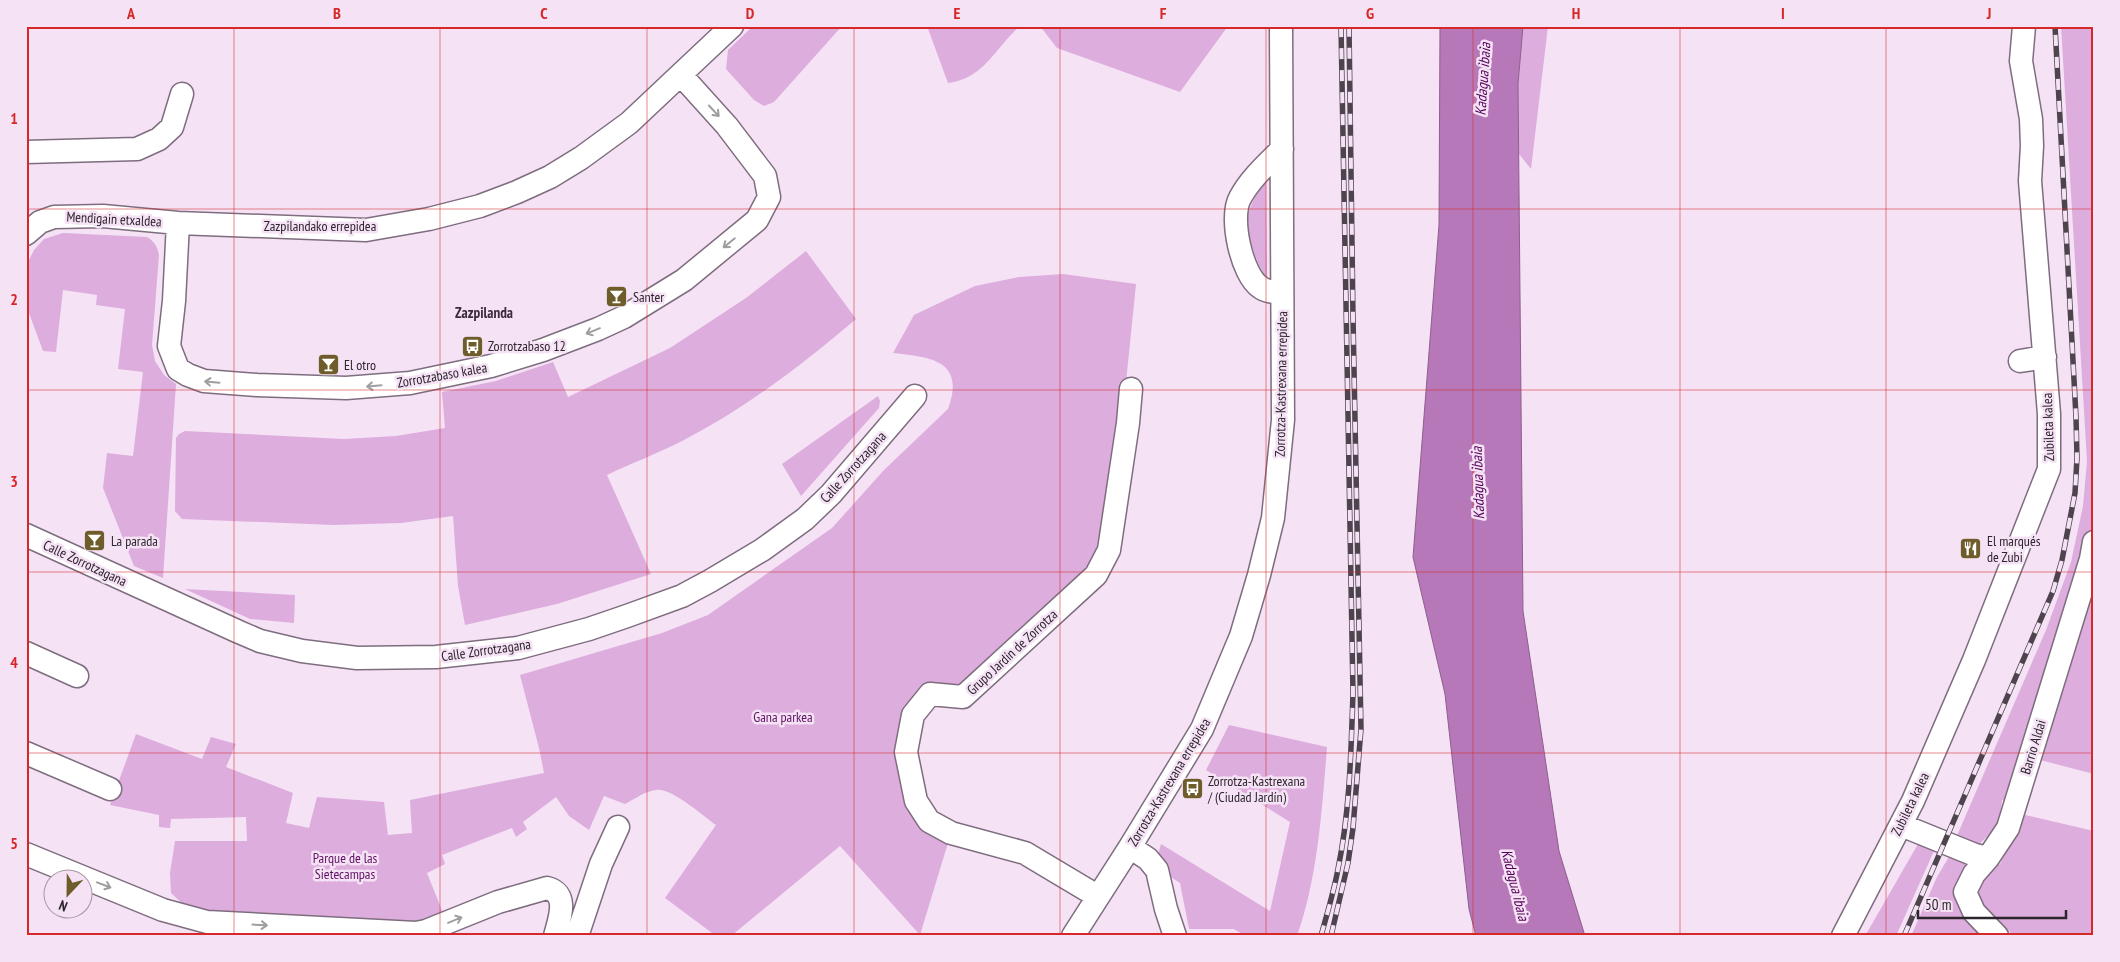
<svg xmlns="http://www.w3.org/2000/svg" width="2120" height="962" viewBox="0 0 2120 962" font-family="'PT Sans Narrow',sans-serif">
	<rect width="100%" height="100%" fill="#f5e2f5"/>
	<path fill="#ddadde" d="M753,26h89l-68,76 -10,4 -10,-6 -28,-31 2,-19z
		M927,26h93c-25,22 -36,53 -72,57z
		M1040,26h188l-48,66 -123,-44z
		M1523,26h25l-17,143 -12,-15 -1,-70z
		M2061,26h33v748l-54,-14 -15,55 69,16v105h-80l-34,-32 -2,-15 10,-21 12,-4 25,-49 -23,-15c-2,23 -8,31 -25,46l-21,-8 90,-208 25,-68 12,-56 4,-45z
		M1266,180l1,97c-11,-12 -22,-46 -19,-62 3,-13 11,-24 18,-35z
		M63,233l84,4c8,5 10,9 12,18l-7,90 3,16 9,14 12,9 -13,194 -29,-12 -31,-78 4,-35 26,3 10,-84 -25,-3 7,-60 -29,-4 1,-10 -34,-5 -7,62 -13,-1 -17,-46v-39l8,-16 10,-11z
		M806,251l50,68c-53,45 -110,89 -172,121 -25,13 -52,23 -77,35l44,99 -94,30 -92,21 -7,-39 -5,-70 -52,7 -67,2 -152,-6 -7,-8 1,-73 3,-4 6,-3 159,8 52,-3 49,-8 -3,-36 54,-11 57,-19 15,35 102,-49 76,-50z
		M1063,274l73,10 -27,266 -146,147 -33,-3 -17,21 3,86 35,32 -31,102 -80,-89 -109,90h-15l-51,-38 51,-73c-13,-9 -45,-38 -60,-35 -11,1 -21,9 -31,14l-21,-8 -15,34 -20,-14 -13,-19 -33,25 4,7 -11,8 -4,-9 -70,27 3,9 -18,9 16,40 -30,10 -224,-13 -18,-17 -1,-20 5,-32h72l-1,-24 -75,2 -1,9 -11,-1v-12l-49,-10 26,-71 66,25 9,-22 25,7 -10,23 67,26 -7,30 23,5 8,-31 67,5 4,33 24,-2 -2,-33 134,-27 -5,-25 -19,-73 142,-42 46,-18 124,-87 52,-58 64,-61c18,-49 -18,-52 -55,-56l21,-38 61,-29 44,-9z
		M878,396l2,5 -1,7 -78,88 -19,-32z
		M185,589l110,6 -1,28 -44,-4z
		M1229,725l98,22c-5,62 -9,130 -30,189h-52l-11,-7h-45l-9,-46 -12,-8 -10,-20 3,-11 109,67 20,-89 -84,-52z
		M1918,844l16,7 -38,85h-31z
		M1950,855l21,8 -12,26 29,47h-77l26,-59z"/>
	<path fill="#b678b8" stroke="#8d5f8e" d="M1440,26h83l-5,58 5,527 36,240 26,85h-109l-7,-27 -24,-215 -32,-137 26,-332z"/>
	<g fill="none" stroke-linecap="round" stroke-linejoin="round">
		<defs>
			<path id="minor" d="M26,152l111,-3 22,-10 13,-12 10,-33
				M178,223l-4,78 -5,45 9,23 10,6 16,6 53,4 89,3 64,-5 81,-17 52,-16 55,-21 26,-12 60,-37 73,-60 12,-23 -4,-21 -38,-50 -46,-51
				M26,234l14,-12 14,-5 49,-1 75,7 188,7 63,-11 51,-13 37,-14 33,-15 31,-19 48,-35 103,-97
				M1282,292c-8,0 -16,0 -22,-5 -18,-12 -31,-69 -20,-89 10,-19 27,-34 42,-49
				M2020,361l25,-4
				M26,535l213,97 21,9 42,10 55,7 79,-1 82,-9 71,-19 38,-13 55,-20 28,-15 52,-31 43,-31 26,-25 84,-98
				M26,653l51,23
				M26,753l84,36
				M1901,825l74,30 13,3 20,-30 83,-269 3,-17
				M1130,847l18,12 9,11 9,39 9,27
				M26,854l137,56 44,12 209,11 10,-2 72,-29 49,-14c23,6 12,32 8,48
				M1988,858l-14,16 -9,18 9,20 23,24
				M1097,896l-72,-43 -74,-20 -22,-12 -13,-20 -10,-49 7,-37 17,-21 33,3 133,-122 13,-25 19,-127 3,-34
				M577,936l24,-72 17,-37
				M1073,936l57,-89 72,-118 39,-93 18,-61 14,-57 10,-98 -2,-394
				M1843,936l70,-135 61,-141 75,-191v-55l-19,-233 2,-35 -1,-27 -10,-58 3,-35"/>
		</defs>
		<use href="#minor" stroke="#7e6d7e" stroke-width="25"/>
		<use href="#minor" stroke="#fff" stroke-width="22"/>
		<defs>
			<path id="rail" d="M1321,936c6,-22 13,-45 17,-67 12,-58 13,-118 15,-176l-12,-667
				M1331,936l17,-73 5,-35 8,-99 -8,-412 -4,-291
				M1904,936l149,-345 9,-31 13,-67 2,-35 -1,-41 -21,-391"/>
		</defs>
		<use href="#rail" stroke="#4d444d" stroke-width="5.5"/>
		<use href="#rail" stroke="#f5e2f5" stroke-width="4" stroke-dasharray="11" stroke-linecap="butt"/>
	</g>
	<defs><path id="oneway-shaft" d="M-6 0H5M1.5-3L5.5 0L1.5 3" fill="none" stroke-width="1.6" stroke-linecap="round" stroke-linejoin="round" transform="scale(1.25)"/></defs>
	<g stroke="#a09da0">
		<use href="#oneway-shaft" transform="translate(714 111) rotate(47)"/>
		<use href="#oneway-shaft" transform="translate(729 243) rotate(141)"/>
		<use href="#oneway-shaft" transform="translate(593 331) rotate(158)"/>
		<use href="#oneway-shaft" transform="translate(212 382) rotate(-175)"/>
		<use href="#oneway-shaft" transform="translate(374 386) rotate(175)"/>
		<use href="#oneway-shaft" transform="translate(104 885) rotate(21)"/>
		<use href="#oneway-shaft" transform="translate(455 920) rotate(-22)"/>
		<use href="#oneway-shaft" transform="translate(260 925) rotate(3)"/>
	</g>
	<path fill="none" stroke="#d62828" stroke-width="1" stroke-opacity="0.55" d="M234,26v910M440,26v910M647,26v910M854,26v910M1060,26v910M1266,26v910M1473,26v910M1680,26v910M1886,26v910M26,209h2068M26,390h2068M26,572h2068M26,753h2068"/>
	<defs>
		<symbol id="bar-square" viewBox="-11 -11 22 22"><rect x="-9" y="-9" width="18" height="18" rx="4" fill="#6e5c2a" stroke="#f5e2f5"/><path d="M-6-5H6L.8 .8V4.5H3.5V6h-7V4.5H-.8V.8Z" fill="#fff"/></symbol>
		<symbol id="bus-square" viewBox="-11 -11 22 22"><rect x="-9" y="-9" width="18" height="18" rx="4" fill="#6e5c2a" stroke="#f5e2f5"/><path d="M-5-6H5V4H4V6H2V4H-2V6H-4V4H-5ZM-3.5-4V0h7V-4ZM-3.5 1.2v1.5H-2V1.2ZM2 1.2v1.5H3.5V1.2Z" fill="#fff"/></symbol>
		<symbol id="restaurant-square" viewBox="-11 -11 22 22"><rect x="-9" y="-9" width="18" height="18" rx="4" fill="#6e5c2a" stroke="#f5e2f5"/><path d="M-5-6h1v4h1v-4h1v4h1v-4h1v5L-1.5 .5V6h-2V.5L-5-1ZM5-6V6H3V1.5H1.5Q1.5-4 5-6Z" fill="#fff"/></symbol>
	</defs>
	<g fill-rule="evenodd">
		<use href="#bar-square" x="604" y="284" width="25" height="25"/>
		<use href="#bus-square" x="460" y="334" width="25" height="25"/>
		<use href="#bar-square" x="316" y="352" width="25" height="25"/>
		<use href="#bar-square" x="82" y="528" width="25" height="25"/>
		<use href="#restaurant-square" x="1958" y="536" width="25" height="25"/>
		<use href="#bus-square" x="1180" y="776" width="25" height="25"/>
	</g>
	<g text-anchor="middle" stroke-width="5" stroke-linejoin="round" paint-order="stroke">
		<g font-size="14" fill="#2c252c" stroke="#f5e2f5">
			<text transform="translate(114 219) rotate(3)" y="5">Mendigain etxaldea</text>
			<text x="320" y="231">Zazpilandako errepidea</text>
			<text transform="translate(442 375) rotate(-10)" y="5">Zorrotzabaso kalea</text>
			<text transform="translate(1281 384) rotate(-89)" y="5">Zorrotza-Kastrexana errepidea</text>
			<text transform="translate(2048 427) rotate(-92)" y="5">Zubileta kalea</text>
			<text transform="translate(853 467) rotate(-48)" y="5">Calle Zorrotzagana</text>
			<text transform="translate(85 563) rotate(25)" y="5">Calle Zorrotzagana</text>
			<text transform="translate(486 650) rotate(-8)" y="5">Calle Zorrotzagana</text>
			<text transform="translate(1012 652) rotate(-43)" y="5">Grupo Jardín de Zorrotza</text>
			<text transform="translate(2033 747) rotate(-73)" y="5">Barrio Aldai</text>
			<text transform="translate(1169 782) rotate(-59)" y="5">Zorrotza-Kastrexana errepidea</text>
			<text transform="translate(1910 804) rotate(-64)" y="5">Zubileta kalea</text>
		</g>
		<g font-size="14" fill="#2c252c" stroke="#f5e2f5" text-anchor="start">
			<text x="633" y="302">Santer</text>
			<text x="488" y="351">Zorrotzabaso 12</text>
			<text x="344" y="370">El otro</text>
			<text x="111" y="546">La parada</text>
			<text x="1987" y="546">El marqués<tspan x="1987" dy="16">de Zubi</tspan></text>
			<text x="1208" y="786">Zorrotza-Kastrexana<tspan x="1208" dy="16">/ (Ciudad Jardín)</tspan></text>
		</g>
		<g font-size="14" fill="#5f1163" stroke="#f5e2f5">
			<text x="783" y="722">Gana parkea</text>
			<text x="345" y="863">Parque de las<tspan x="345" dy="16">Sietecampas</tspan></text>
		</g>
		<g font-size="15" font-style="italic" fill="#540159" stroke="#f5e2f5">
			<text transform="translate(1483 79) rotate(-86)" y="5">Kadagua ibaia</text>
			<text transform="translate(1478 483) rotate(-92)" y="5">Kadagua ibaia</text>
			<text transform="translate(1515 885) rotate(76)" y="5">Kadagua ibaia</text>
		</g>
		<g font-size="15" font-weight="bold" fill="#3b2c3b" stroke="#f5e2f5">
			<text x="484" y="318">Zazpilanda</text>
		</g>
	</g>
	<rect width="2120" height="962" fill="none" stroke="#f5e2f5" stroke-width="55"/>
	<g transform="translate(68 894) rotate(202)"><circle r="24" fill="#f5e2f5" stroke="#a596a5"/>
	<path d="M0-4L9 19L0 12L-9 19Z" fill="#6e5c2a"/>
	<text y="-8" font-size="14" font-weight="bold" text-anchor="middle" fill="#2c252c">N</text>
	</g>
	<path d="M1918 910v8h148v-8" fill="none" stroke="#2c252c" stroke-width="2.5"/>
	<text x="1925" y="910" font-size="15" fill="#2c252c" stroke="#f5e2f5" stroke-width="4" paint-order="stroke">50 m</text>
	<rect x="28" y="28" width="2064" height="906" fill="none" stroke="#d62828" stroke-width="2"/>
	<g font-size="16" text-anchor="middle" font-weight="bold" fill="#d62828">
		<text x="131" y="19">A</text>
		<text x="337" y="19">B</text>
		<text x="544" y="19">C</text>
		<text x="750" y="19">D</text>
		<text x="957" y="19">E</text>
		<text x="1163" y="19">F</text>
		<text x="1370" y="19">G</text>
		<text x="1576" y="19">H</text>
		<text x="1783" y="19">I</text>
		<text x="1989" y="19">J</text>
		<text x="14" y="124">1</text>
		<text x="14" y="305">2</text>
		<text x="14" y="487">3</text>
		<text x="14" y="668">4</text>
		<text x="14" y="849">5</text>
	</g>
</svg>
